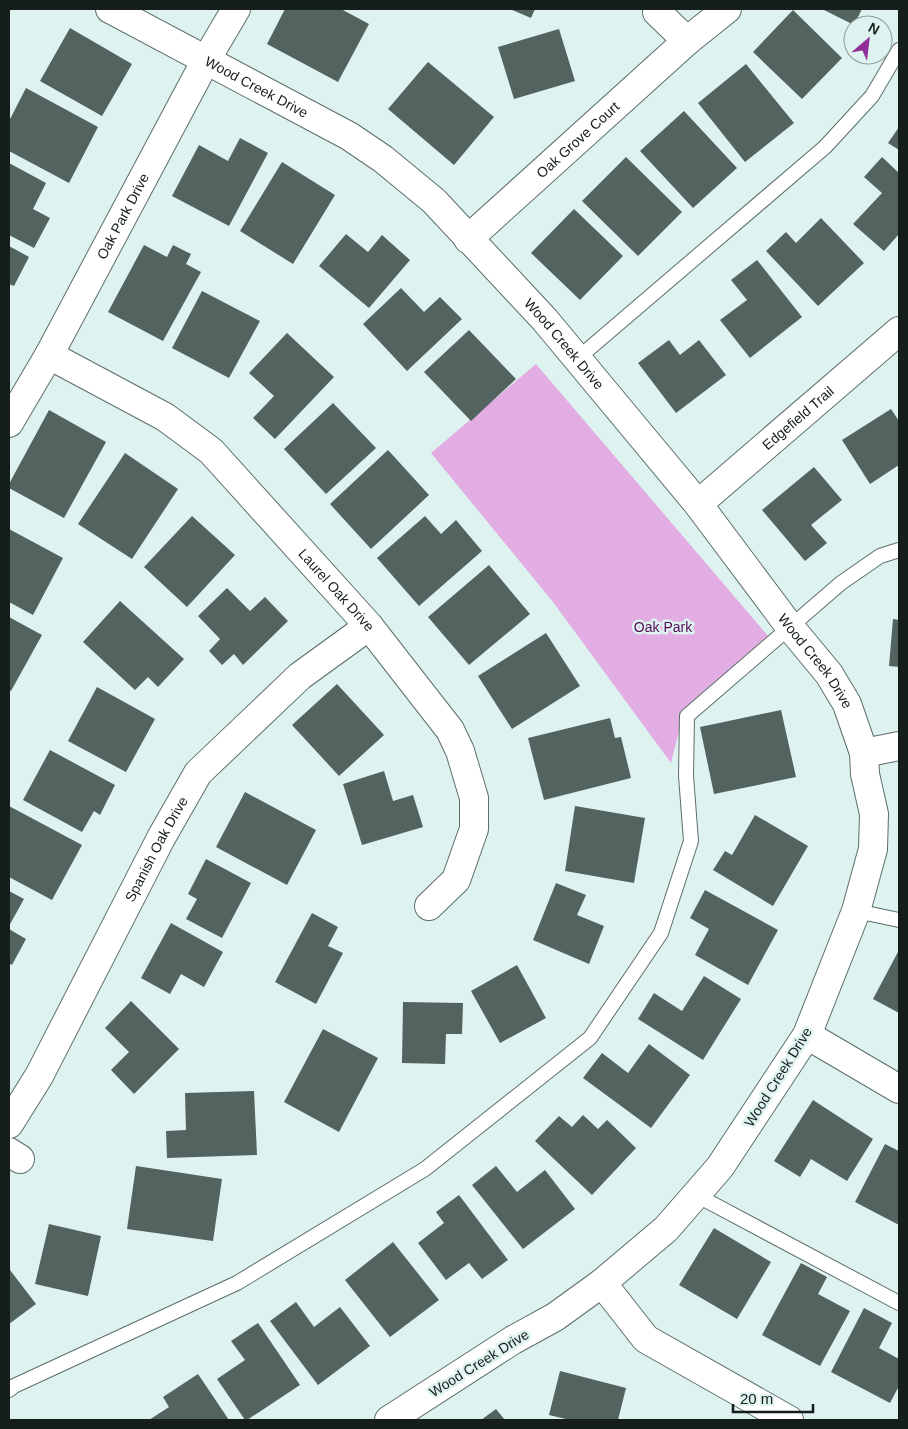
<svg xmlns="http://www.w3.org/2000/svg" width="908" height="1429" viewBox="0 0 908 1429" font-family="Arial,sans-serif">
	<rect width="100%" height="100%" fill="#def3ef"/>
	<path fill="#e1ade3" d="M536,364l232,272 -84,75 -13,52 -118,-161 -122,-149z"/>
	<path fill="#526360" d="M285,9h56l28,15 -31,58 -71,-38z
		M510,9h25l-4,9z
		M822,9h40l-8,16z
		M793,10l49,48 -40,41 -49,-47z
		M70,28l62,36 -30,52 -62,-35z
		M559,29l16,52 -61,18 -16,-52z
		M428,62l66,55 -40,48 -66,-56z
		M746,64l48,59 -49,39 -47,-59z
		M26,88l72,39 -29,56 -60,-32v-30z
		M684,111l53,57 -44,40 -53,-57z
		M899,127v23l-11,-7z
		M240,138l28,15 -39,73 -57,-30 27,-51 29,16z
		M626,157l56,55 -44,44 -56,-55z
		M882,157l17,16v61l-15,17 -31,-27 29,-31 -18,-16z
		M282,162l53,33 -42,69 -53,-33z
		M9,163l37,20 -13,26 17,9 -16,30 -25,-13z
		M574,209l49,47 -43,44 -49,-47z
		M821,218l43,45 -46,43 -52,-55 20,-19 10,11z
		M346,234l22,18 14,-17 28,25 -41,48 -50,-42z
		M144,245l23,12 6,-12 18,9 -5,10 15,8 -38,69 -55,-29z
		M9,246l20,11 -15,29 -5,-2z
		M757,260l45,57 -52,41 -30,-38 27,-20 -16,-20z
		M401,288l23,24 16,-15 22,22 -55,52 -44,-47z
		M202,291l58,30 -31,57 -57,-30z
		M469,330l47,49 -45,42 -47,-49z
		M287,333l47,44 -59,62 -22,-21 21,-22 -25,-23z
		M669,340l11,15 19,-15 27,35 -50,38 -38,-50z
		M333,403l43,45 -50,46 -42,-45z
		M891,409l8,12v44l-29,19 -28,-44z
		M49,410l57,32 -42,76 -55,-30v-4z
		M388,450l41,45 -58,54 -41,-45z
		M125,453l53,36 -46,70 -54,-35z
		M814,467l28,33 -31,25 16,18 -22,18 -43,-51z
		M192,516l43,39 -48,52 -43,-40z
		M425,516l16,18 15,-14 26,31 -63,55 -42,-48z
		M9,529l54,29 -30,57 -24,-13z
		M489,565l41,49 -61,51 -41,-48z
		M227,588l23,23 15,-14 23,24 -45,44 -9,-11 -12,11 -13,-14 11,-12 -22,-23z
		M120,601l64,58 -26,28 -10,-10 -13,13 -52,-48z
		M9,617l33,18 -31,56 -2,-1z
		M893,619l6,1v47l-10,-1z
		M546,633l34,53 -68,43 -34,-53z
		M337,684l47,51 -45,41 -47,-51z
		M97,687l58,32 -29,53 -58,-31z
		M781,710l15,67 -82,17 -14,-67z
		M610,718l5,20 6,-1 10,41 -87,22 -16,-62z
		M50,750l65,35 -15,30 -6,-4 -12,21 -59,-32z
		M384,771l9,30 20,-6 10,32 -61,18 -19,-61z
		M245,792l71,38 -29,55 -71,-38z
		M9,806l73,39 -30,55 -43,-23z
		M575,806l70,12 -11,65 -69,-12z
		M755,815l53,31 -35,60 -60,-36 12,-19 7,4z
		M206,859l45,24 -29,55 -36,-19 11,-20 -9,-5z
		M556,883l30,12 -9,20 27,11 -15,38 -56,-24z
		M705,890l73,40 -30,55 -53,-30 14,-26 -19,-11z
		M9,891l15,8 -15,27z
		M312,913l26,14 -10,19 15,7 -27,51 -41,-22z
		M171,923l52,29 -19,35 -23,-13 -11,20 -29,-16z
		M9,929l17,10 -14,26 -3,-2z
		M899,950v63l-26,-14z
		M517,965l29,53 -46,25 -29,-52z
		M704,976l37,23 -38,61 -65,-41 16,-26 28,18z
		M131,1001l48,48 -45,45 -23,-24 18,-18 -24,-24z
		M403,1002l60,1 -1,31h-16l-1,30 -43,-1z
		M323,1029l55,29 -39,74 -55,-30z
		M649,1044l41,31 -39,53 -68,-50 19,-25 26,20z
		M254,1091l3,64 -90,3 -1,-27 20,-1 -1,-37z
		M813,1100l60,39 -26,42 -36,-22 -11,18 -26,-16z
		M583,1115l15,14 9,-9 29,28 -44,47 -57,-54 24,-25 13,11z
		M885,1144l14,7v74l-44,-23z
		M136,1166l86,13 -9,62 -86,-12z
		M496,1166l21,26 28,-22 30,39 -52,40 -51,-64z
		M459,1195l49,65 -26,19 -13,-16 -23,17 -28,-37 26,-20 -8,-11z
		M49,1224l52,12 -13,60 -53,-12z
		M714,1228l57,34 -34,57 -58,-34z
		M393,1242l46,58 -49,37 -45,-57z
		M801,1263l26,14 -9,17 32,17 -30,55 -58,-31z
		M10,1270l26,34 -27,20v-53z
		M296,1302l18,25 26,-20 30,39 -52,39 -48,-64z
		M864,1308l28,15 -13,25 20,11v27l-9,17 -59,-31z
		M258,1323l42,62 -53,35h-2l-28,-41 28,-19 -14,-19z
		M560,1371l66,17 -8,32h-48l-21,-5z
		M198,1374l31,46h-80l20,-13 -6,-10z
		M496,1409l9,11h-24z"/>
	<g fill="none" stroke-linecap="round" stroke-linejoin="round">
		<defs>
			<path id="service" d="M577,359l248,-212 47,-51 27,-46
				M856,911l43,9
				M696,1195l203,108
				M9,1390l5,-4 223,-103 188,-114 165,-131 71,-105 30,-92 -5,-65 1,-60 154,-133 39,-27 19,-6"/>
			<g id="minor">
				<path id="s1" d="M110,9l239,127 34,23 51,42 111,119 153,184 92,123 39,47 18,30 17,49 1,21 9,40 -1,35 -17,62 -49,124 -87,132 -54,62 -64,54 -47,34 -42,23 -124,80"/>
				<path d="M657,12l30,29"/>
				<path id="s2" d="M468,239l219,-198 40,-32"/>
				<path id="s3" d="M49,355l116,62 46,34 158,175 81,104 10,21 14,47v31l-18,51 -27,26"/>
				<path id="s4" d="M9,423l40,-68 157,-295 30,-51"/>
				<path id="s5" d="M698,504l201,-173"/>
				<path d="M864,753l35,-7"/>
				<path d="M807,1035l92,54"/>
				<path id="s6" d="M9,1124l30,-48 122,-238 37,-65 102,-97 69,-50"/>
				<path d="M9,1152l11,7"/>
				<path d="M602,1283l44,56 143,81"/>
			</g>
		</defs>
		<use href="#service" stroke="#5c6e6a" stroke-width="16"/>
		<use href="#minor" stroke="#5c6e6a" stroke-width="30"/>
		<use href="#service" stroke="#fff" stroke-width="14"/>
		<use href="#minor" stroke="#fff" stroke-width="28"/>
	</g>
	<g text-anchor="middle" stroke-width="5" stroke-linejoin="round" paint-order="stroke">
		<g font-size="14" fill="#161e1c" stroke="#def3ef">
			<text dy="5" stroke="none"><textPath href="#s1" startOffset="166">Wood Creek Drive</textPath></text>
			<text dy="5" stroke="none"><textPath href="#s2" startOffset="148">Oak Grove Court</textPath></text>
			<text dy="5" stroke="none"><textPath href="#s4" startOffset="236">Oak Park Drive</textPath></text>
			<text dy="5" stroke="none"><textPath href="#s1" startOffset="571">Wood Creek Drive</textPath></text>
			<text dy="5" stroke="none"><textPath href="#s5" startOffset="132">Edgefield Trail</textPath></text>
			<text dy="5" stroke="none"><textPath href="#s3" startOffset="376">Laurel Oak Drive</textPath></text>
			<text dy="5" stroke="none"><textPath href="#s1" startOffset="976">Wood Creek Drive</textPath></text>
			<text dy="5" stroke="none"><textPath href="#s6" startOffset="312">Spanish Oak Drive</textPath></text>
			<text transform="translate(778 1077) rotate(-58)" y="5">Wood Creek Drive</text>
			<text transform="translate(479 1363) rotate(-32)" y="5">Wood Creek Drive</text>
		</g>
		<g font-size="14" fill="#550b5a" stroke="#def3ef">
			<text x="663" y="632">Oak Park</text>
		</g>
	</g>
	<rect width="908" height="1429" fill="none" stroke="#161e1c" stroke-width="20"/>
	<g transform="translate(868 40) rotate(28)"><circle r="24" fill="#def3ef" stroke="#8e9e9b"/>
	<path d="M0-4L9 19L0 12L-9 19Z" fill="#902f97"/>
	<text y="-8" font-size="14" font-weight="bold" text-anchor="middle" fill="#161e1c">N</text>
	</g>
	<path d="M733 1404v8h80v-8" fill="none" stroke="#161e1c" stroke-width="2.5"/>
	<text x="740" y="1404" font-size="15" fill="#161e1c" stroke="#def3ef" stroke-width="4" paint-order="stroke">20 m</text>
</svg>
